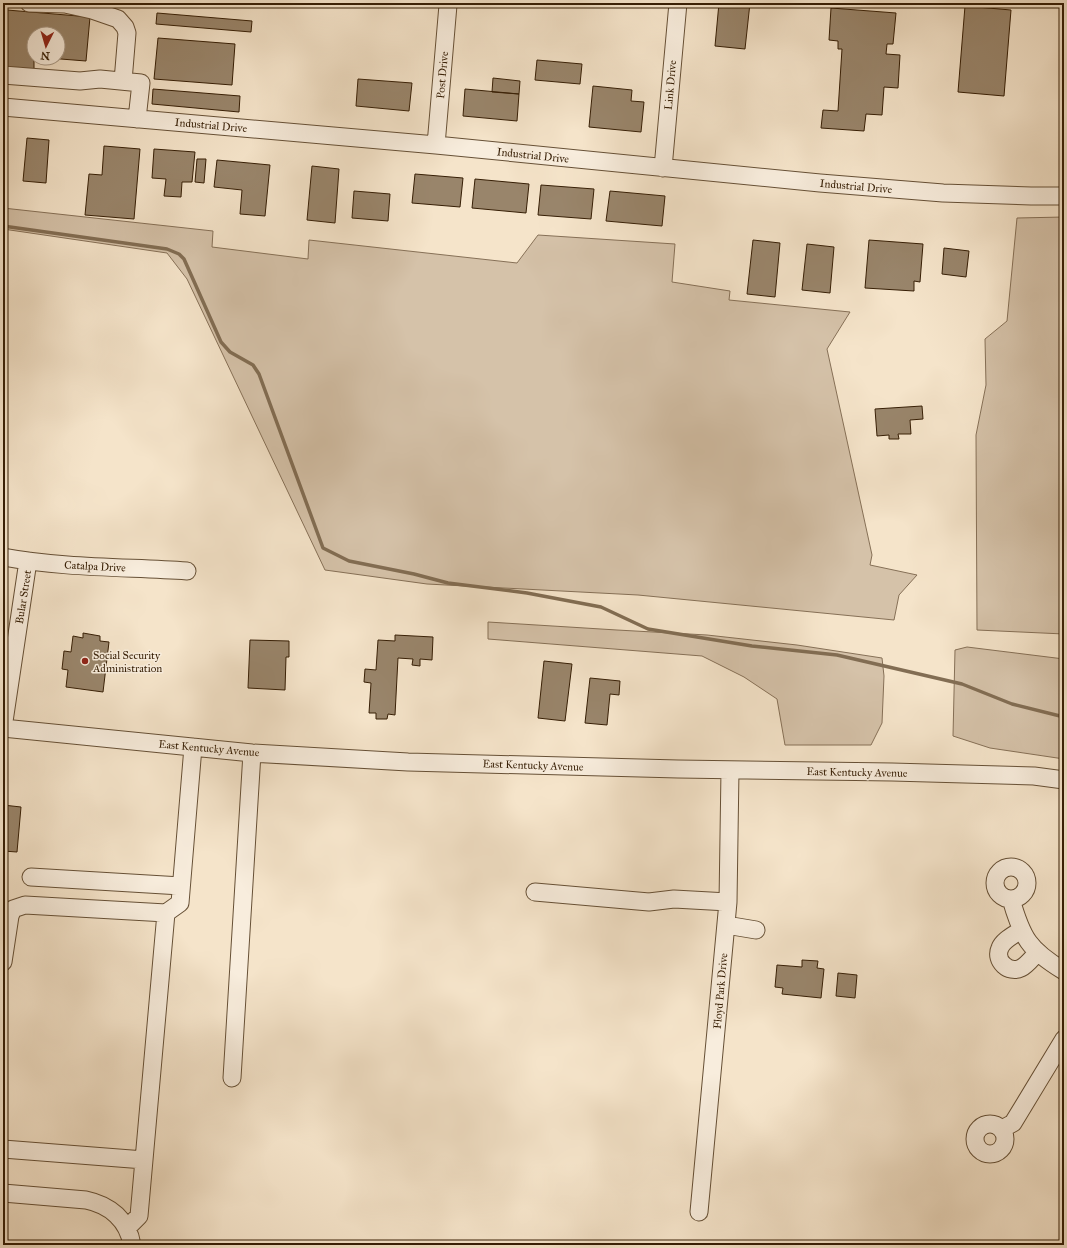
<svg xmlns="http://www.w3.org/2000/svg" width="1067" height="1248" viewBox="0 0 1067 1248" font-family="'IM FELL Great Primer',serif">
	<rect width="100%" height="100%" fill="#f5e4ca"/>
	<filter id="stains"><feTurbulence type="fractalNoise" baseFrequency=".005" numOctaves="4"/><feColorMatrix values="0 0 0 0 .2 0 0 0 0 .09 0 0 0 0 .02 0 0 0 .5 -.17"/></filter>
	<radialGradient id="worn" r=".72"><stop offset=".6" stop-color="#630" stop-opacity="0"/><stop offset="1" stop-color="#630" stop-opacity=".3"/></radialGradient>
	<path fill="#d5c2a9" stroke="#867057" d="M3,208l210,23 -1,16 96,12 1,-19 208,23 21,-28 137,9 -3,38 58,9 -1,9 121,12 -23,37 45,206 -2,10 47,10 -18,20 -5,25 -256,-25 -211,-11 -102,-14 -138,-291 -20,-26 -164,-24z
		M1064,217v417l-87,-4 -1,-195 10,-50 -1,-46 22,-18 10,-103z
		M488,622l129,8 90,5 90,10 85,13 2,18 -2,47 -11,22h-86l-8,-46 -33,-22 -42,-21 -214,-17z
		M967,647l97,12v100l-74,-11 -37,-12 2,-86z"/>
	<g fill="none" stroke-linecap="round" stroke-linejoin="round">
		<path stroke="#826d53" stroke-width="3.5" d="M3,226l164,23 12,5 5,5 37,83 9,10 23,13 6,9 64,174 26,13 65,13 34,9 79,10 74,14 47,22 104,17 85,9 125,29 50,20 52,13"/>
	</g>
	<path fill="#99856b" stroke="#361e05" d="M719,3h31l-5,46 -30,-3z
		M965,6l46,4 -7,86 -46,-4z
		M831,8l65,5 -3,31h-6l-1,10 14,1 -2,33 -14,-1 -2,28 -16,-1 -2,17 -43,-3 2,-18 15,1 4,-62h-4v-8l-9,-1z
		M7,10l83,7 -4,44 -38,-3h10v-24h-24v35l-31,-2z
		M157,13l95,8 -1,11 -95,-8z
		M158,38l77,6 -3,41 -78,-6z
		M537,60l45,4 -2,20 -45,-4z
		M493,78l27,3 -1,13 -27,-2z
		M358,79l54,4 -3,28 -53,-5z
		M593,86l39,4 -1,11 13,1 -3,30 -52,-5z
		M153,89l87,7 -1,16 -87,-8z
		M465,89l54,5 -2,27 -54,-5z
		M3,136h4l-4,69z
		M27,138l22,2 -3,43 -23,-2z
		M104,146l36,3 -6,70 -49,-4 4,-41 13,1z
		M154,149l41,3 -3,30h-10l-1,15 -17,-1 2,-17 -14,-1z
		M197,159h9l-2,24 -9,-1z
		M217,160l53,5 -5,51 -25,-2 2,-24 -28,-3z
		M312,166l27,3 -4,54 -28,-3z
		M415,174l48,4 -3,29 -48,-4z
		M475,179l54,5 -3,29 -54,-5z
		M541,185l53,4 -3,30 -53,-4z
		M354,191l36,3 -2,27 -36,-3z
		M610,191l55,5 -3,30 -56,-5z
		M753,240l27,3 -5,54 -28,-3z
		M869,240l54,4 -3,38 -6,-1v10l-49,-3z
		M807,244l27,3 -4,46 -28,-3z
		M944,248l25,3 -3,26 -24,-3z
		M922,406l1,13 -13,1 1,14h-13l1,5h-10v-4l-12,1 -2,-27z
		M83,633l17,3v5l9,1 -6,50 -37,-5 2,-17 -6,-1 2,-18 7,1 2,-16 10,2z
		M395,635l38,2 -1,23 -12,-1v7l-8,-1 1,-6 -15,-1 -3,57 -7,-1 -1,5h-11v-6h-7l2,-30 -7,-1 1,-13 11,1 2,-30 17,1z
		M250,640l39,1v16h-3l-1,33 -37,-2z
		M544,661l28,3 -7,57 -27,-3z
		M590,678l30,3 -1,14 -9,-1 -3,31 -22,-2z
		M3,805l18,2 -4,45 -14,-1z
		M802,960l16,1 -1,7 7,1 -3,29 -39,-4 1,-6 -8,-1 2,-22 25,2z
		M838,973l19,2 -2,23 -19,-2z"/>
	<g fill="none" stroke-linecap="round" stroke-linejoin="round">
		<defs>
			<path id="minor" d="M29,3l36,1 27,6 26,9 7,8 2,6 -4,48
				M3,75l77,6 20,-2 41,4 -4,36
				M3,107l433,38 384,38 123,10 88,3h33
				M436,145l12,-140 -1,-2
				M663,168l15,-165
				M3,557c60,11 123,10 184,14
				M3,728l249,25 156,9 270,7 214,3 142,4 30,4
				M3,728l25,-167
				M995 883a16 16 0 1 1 32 0a16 16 0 1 1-32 0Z
				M31,877l150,9
				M535,892l114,10 25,-3 54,3
				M1011,899c11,39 18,51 53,72
				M726,925l30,5
				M1021,930c-7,5 -18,10 -21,18 -6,13 9,26 21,20 6,-3 11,-10 16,-15
				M3,962l7,-46 3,-7 12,-4 141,8
				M232,1078l20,-325
				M975 1139a15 15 0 1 1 30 0a15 15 0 1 1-30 0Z
				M1002,1129l11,-6 51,-84
				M3,1149l141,11
				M3,1193l83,7c24,5 42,20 46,45
				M699,1212l29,-310 2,-132
				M127,1228l12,-12 27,-303 14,-10 13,-156"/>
		</defs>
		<use href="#minor" stroke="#665036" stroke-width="19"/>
		<use href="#minor" stroke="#f8eddd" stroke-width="17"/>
	</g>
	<circle fill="#8f2418" stroke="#f8eddd" stroke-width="1.5" cx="85" cy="661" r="4"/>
	<g text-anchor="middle" stroke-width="3" stroke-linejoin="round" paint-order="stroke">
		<g font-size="11" fill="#361e05" stroke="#f8eddd">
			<text transform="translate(442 75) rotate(-85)" y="4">Post Drive</text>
			<text transform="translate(670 85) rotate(-85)" y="4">Link Drive</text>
			<text transform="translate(211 125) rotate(5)" y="4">Industrial Drive</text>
			<text transform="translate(533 155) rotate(6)" y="4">Industrial Drive</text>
			<text transform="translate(856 186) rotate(5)" y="4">Industrial Drive</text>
			<text transform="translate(95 566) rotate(3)" y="4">Catalpa Drive</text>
			<text transform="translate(23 597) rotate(-81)" y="4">Bular Street</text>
			<text transform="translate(209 748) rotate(5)" y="4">East Kentucky Avenue</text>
			<text transform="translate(533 765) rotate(2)" y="4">East Kentucky Avenue</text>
			<text transform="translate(857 772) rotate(1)" y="4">East Kentucky Avenue</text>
			<text transform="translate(720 991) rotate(-85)" y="4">Floyd Park Drive</text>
		</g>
		<g font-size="11" fill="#361e05" stroke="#f8eddd" text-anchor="start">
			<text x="93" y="659">Social Security<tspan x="93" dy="13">Administration</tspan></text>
		</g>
	</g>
	<rect width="1067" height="1248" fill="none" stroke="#f5e4ca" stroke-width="16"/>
	<rect x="4" y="4" width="1059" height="1240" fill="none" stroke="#361e05" stroke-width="2"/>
	<rect x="8" y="8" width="1051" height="1232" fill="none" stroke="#361e05"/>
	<g transform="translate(46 46) rotate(185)"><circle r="19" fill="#f8eddd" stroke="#aa9a87"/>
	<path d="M0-3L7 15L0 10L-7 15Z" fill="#8f2418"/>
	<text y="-6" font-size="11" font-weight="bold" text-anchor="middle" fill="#361e05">N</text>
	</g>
	<rect width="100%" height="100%" filter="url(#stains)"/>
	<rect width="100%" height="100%" fill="url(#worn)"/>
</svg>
